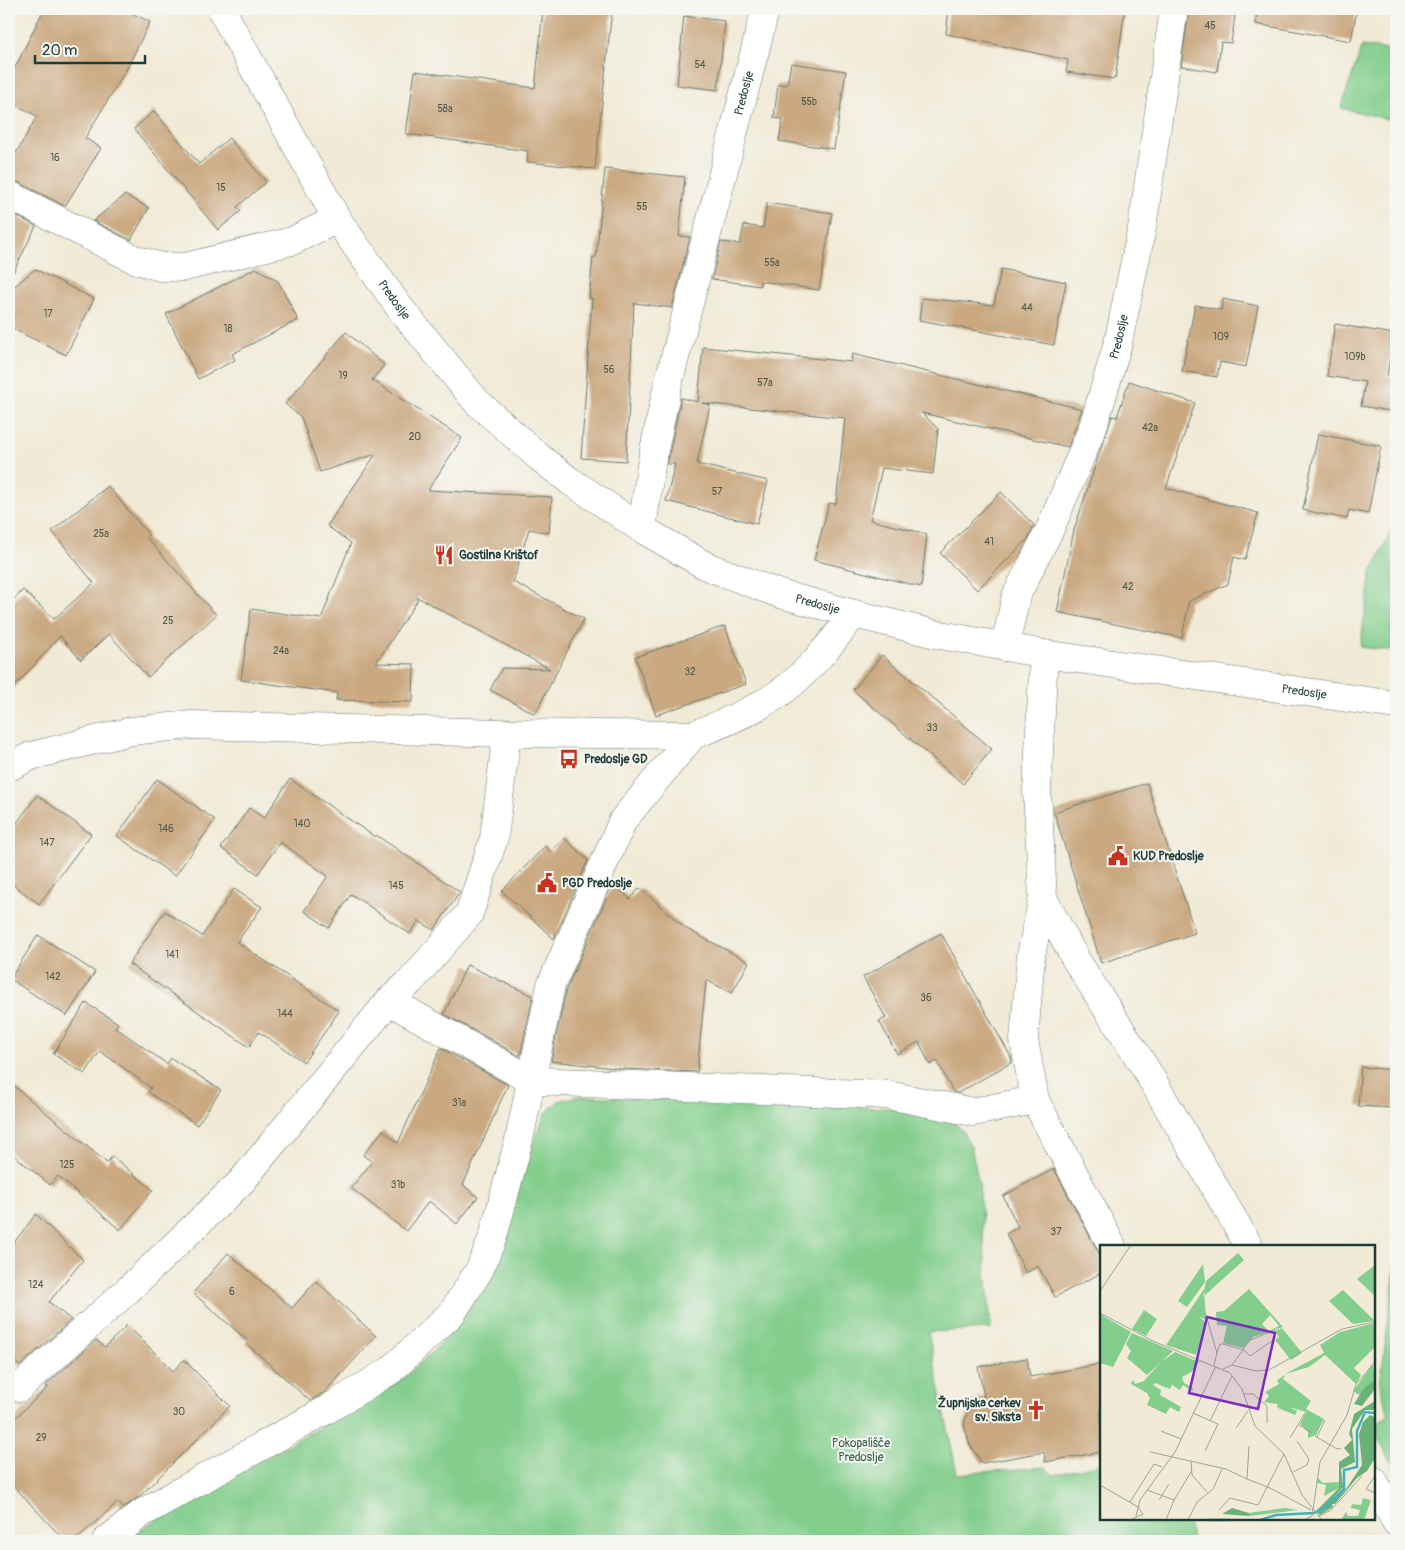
<svg xmlns="http://www.w3.org/2000/svg" width="1405" height="1550" viewBox="0 0 1405 1550" font-family="Pangolin,sans-serif">
	<rect width="100%" height="100%" fill="#f6f6f2"/>
	<filter id="ink" filterUnits="userSpaceOnUse"><feTurbulence type="fractalNoise" baseFrequency=".02" numOctaves="2"/><feDisplacementMap in="SourceGraphic" scale="10" xChannelSelector="R" yChannelSelector="G"/><feConvolveMatrix kernelMatrix="1 2 1 2 8 2 1 2 1" color-interpolation-filters="sRGB"/></filter>
	<filter id="wash" filterUnits="userSpaceOnUse"><feTurbulence type="fractalNoise" baseFrequency=".0096" numOctaves="4" result="noise"/><feDisplacementMap in="SourceGraphic" scale="20" xChannelSelector="R" yChannelSelector="G"/><feGaussianBlur stdDeviation="1.12" result="paint"/><feColorMatrix in="noise" values="0 0 0 0 0 0 0 0 0 0 0 0 0 0 0 0 0 1.4 0 .05"/><feComposite in="paint" operator="in"/></filter>
	<g filter="url(#wash)">
		<rect width="100%" height="100%" fill="#f1ead6"/>
		<path fill="#83ce8c" stroke="#518660" d="M1362,46l34,5v70l-55,-13z
			M1396,520v131l-36,-4 11,-73z
			M579,1096l331,13 40,10 11,10 10,17 8,38 12,145 -63,3 29,142 88,-7 8,8 48,-11v55h86l6,22h-1070l41,-26 218,-123 22,-14 39,-36 14,-18 47,-90 29,-91 13,-30 12,-12z
			M1396,1259v213l-22,-42v-6l15,-9 -9,-30z"/>
		<g id="blocks">
			<path fill="#caa981" d="M44,9h79l27,13 -24,48 -41,68 16,10 -36,58 -49,-25 -7,-2v-13l28,-50 -28,-15v-21z
				M543,9h69l-17,160 -68,-7 1,-11 -122,-17 9,-63 120,17z
				M949,9h176l-10,70 -49,-7 2,-12 -122,-26z
				M1189,9h47l-5,34 -10,-1 -4,30 -36,-6z
				M1257,9h100l-6,32 -95,-17z
				M684,16l41,5 -7,69 -41,-5z
				M791,63l55,8 -12,78 -55,-8 4,-22 -9,-1 4,-34 9,1z
				M154,111l45,53 30,-26 37,44 -29,25 4,4 -23,19 -84,-101z
				M605,169l80,8 -6,59 11,1 -18,71 -38,-5 -8,158 -45,-3 11,-160h-3l4,-41h3z
				M125,195l24,13 -18,32 -38,-19z
				M767,203l65,10 -13,77 -59,-9v5l-48,-7 9,-37 19,2 4,-19 19,3z
				M9,212l27,14 -27,55z
				M256,268l22,13 20,39 -66,34 3,6 -37,19 -32,-65z
				M35,269l59,30 -28,56 -57,-28v-36z
				M1001,269l65,13 -12,63 -135,-25 3,-22 72,7z
				M1223,299l35,7 -12,61 -26,-5 -3,15 -35,-6 13,-66 26,5z
				M1335,324l59,10 -7,42 9,1v35l-35,-6 4,-24 -38,-6z
				M346,332l38,33 -12,15 90,58 -34,52 124,7 -3,36 -20,-4 -16,53 71,37 -49,95 -45,-24 12,-22 48,1 -133,-72v4l-41,62 38,1 -1,38 -77,-2 1,-7 -96,-13 10,-71 70,10 30,-76 -24,-17 49,-72 -56,18 -19,-55 -16,-13z
				M703,347l148,15 1,-8 230,55 -14,38 -146,-34 16,16 -5,45 -51,-6 -12,52 57,14 -6,53 -107,-27 15,-57 7,1 9,-86 -143,-15 8,2 -13,59 71,17 -11,43 -91,-23 9,-37h-8l14,-66 17,4z
				M1129,381l66,22 -29,85 92,25 -13,47 -11,-3 -6,27 -39,17 -7,37 -125,-26 17,-82 25,-76 13,-38 5,1z
				M1318,434l63,12 -13,68 -19,-4 -2,9 -44,-9z
				M108,486l41,49 -3,2 70,78 -68,62 -39,-43 -28,26 -21,-24 -51,57v-88l14,-15 31,29 40,-36 -42,-52z
				M1001,492l33,33 -6,14 -51,51 -37,-37z
				M725,626l21,58 -90,31 -21,-58z
				M882,655l110,94 -29,35 -110,-94z
				M157,779l58,41 -40,56 -58,-40z
				M290,779l85,58 1,-2 84,57 -26,38 -15,-9 -9,13 -59,-40 -22,34 -25,-17 24,-35 -48,-34 -22,32 -37,-26 28,-40 15,10z
				M1147,783l48,150 -94,30 -47,-151z
				M37,795l54,39 -52,70 -30,-22v-48z
				M564,838l24,22 -34,79 -52,-48 43,-45 6,6z
				M613,883l17,16 10,-11 45,40 64,34 -17,31 -26,-13 -9,92 -73,-3 -73,-8 15,-71z
				M234,889l28,18 -25,35 102,69 -35,51 -45,-30 -10,15 -120,-83 36,-53 37,25z
				M941,933l70,124 1,5 -54,31 -5,-1 -16,-31 -7,4 -11,-23 -22,12 -18,-33 7,-3 -23,-41z
				M38,935l57,37 -28,44 -57,-37z
				M467,965l66,31 -13,60 -76,-42z
				M86,1003l32,20 -3,4 52,37 4,-6 50,32 -24,35 -49,-33 3,-4 -51,-37 -15,23 -32,-20z
				M441,1048l67,37 -45,100 15,12 -21,27 -28,-23 -23,30 -55,-43 21,-26 -9,-7 20,-25 15,13z
				M1361,1067l35,3 -2,38 -36,-2z
				M9,1082l98,81 5,-7 41,34 -33,40 -62,-54 -8,9 -41,-34z
				M1054,1169l47,88v16l-46,24 -17,-31 -12,7 -20,-39 12,-7 -15,-31z
				M36,1214l47,46 -34,42 22,18 -51,46 -11,-9v-108z
				M228,1253l64,55 24,-27 60,55 -51,56 -15,9 -64,-58 2,-2 -55,-48z
				M127,1325l46,46 11,-11 46,46 -91,91 -16,11 -5,-6 -44,39h-9l-56,-60v-57l39,-37 -3,-1 51,-46 9,7z
				M1027,1358l3,19 71,-13v88l-56,10 -1,-10 -62,11 -12,-18 -6,-20 3,-11 7,-7 -1,-7 11,-3 -6,-30z"/>
		</g>
	</g>
	<g filter="url(#ink)">
		<use href="#blocks" fill-opacity="0" stroke="#687a6d" stroke-width="1"/>
		<g fill="none" stroke-linecap="round" stroke-linejoin="round">
			<defs>
				<g id="minor">
					<path id="s1" d="M221,9l116,210 62,88 78,95 63,56 30,23 72,48 64,37 74,28 74,20 81,20 109,20 352,51"/>
					<path d="M9,195l125,64 27,8h24l107,-26 45,-22"/>
					<path id="s2" d="M642,529l9,-64 16,-77 92,-353 6,-26"/>
					<path id="s3" d="M1005,647l11,-51 34,-67 43,-102 25,-84 24,-115 32,-219"/>
					<path d="M1044,654l-7,137 6,107 33,62 68,106 105,180"/>
					<path d="M9,767l22,-11 100,-25 60,-6 316,8 186,2c30,-11 60,-24 87,-42 29,-21 52,-51 74,-79"/>
					<path d="M389,1001l22,-20 58,-67 25,-76 13,-105"/>
					<path d="M1035,1100l77,146"/>
					<path d="M19,1388l110,-99 112,-107 148,-181 142,79 27,2 330,13 85,17 62,-12 -11,-60 7,-85 12,-57"/>
					<path d="M1374,1481l22,41"/>
					<path d="M106,1541l36,-28 186,-104 63,-39 61,-57 28,-44 13,-32 26,-97 32,-155 72,-165 70,-85"/>
				</g>
			</defs>
			<use href="#minor" stroke="#687a6d" stroke-width="29"/>
			<use href="#minor" stroke="#fff" stroke-width="28"/>
		</g>
	</g>
	<defs>
		<symbol id="restaurant-bare" viewBox="-9 -9 18 18"><path d="M-5-6h1v4h1v-4h1v4h1v-4h1v5L-1.5 .5V6h-2V.5L-5-1ZM5-6V6H3V1.5H1.5Q1.5-4 5-6Z" fill="#c8321e" stroke="#f6f6f2" stroke-width="2.5" paint-order="stroke"/></symbol>
		<symbol id="bus-bare" viewBox="-9 -9 18 18"><path d="M-5-6H5V4H4V6H2V4H-2V6H-4V4H-5ZM-3.5-4V0h7V-4ZM-3.5 1.2v1.5H-2V1.2ZM2 1.2v1.5H3.5V1.2Z" fill="#c8321e" stroke="#f6f6f2" stroke-width="2.5" paint-order="stroke"/></symbol>
		<symbol id="civic-bare" viewBox="-9 -9 18 18"><path d="M-.6-6.5H3V-4.5H.6V-3L4-1V1h2V6H-6V1h2V-1L-.6-3ZM-1.2 2.5V6h2.4V2.5Z" fill="#c8321e" stroke="#f6f6f2" stroke-width="2.5" paint-order="stroke"/></symbol>
		<symbol id="church-bare" viewBox="-9 -9 18 18"><path d="M-1.2-6h2.4v3.5h3.3v2.4h-3.3V6h-2.4V-.1h-3.3v-2.4h3.3Z" fill="#c8321e" stroke="#f6f6f2" stroke-width="2.5" paint-order="stroke"/></symbol>
	</defs>
	<g fill-rule="evenodd">
		<use href="#restaurant-bare" x="430" y="541" width="28" height="28"/>
		<use href="#bus-bare" x="555" y="745" width="28" height="28"/>
		<use href="#civic-bare" x="1104" y="842" width="28" height="28"/>
		<use href="#civic-bare" x="533" y="869" width="28" height="28"/>
		<use href="#church-bare" x="1022" y="1396" width="28" height="28"/>
	</g>
	<g text-anchor="middle" stroke-width="4" stroke-linejoin="round" paint-order="stroke">
		<g font-size="10" fill="#4a5847">
			<text x="1210" y="29">45</text>
			<text x="700" y="68">54</text>
			<text x="809" y="105">55b</text>
			<text x="445" y="112">58a</text>
			<text x="55" y="161">16</text>
			<text x="221" y="191">15</text>
			<text x="642" y="210">55</text>
			<text x="772" y="266">55a</text>
			<text x="1027" y="311">44</text>
			<text x="48" y="317">17</text>
			<text x="228" y="332">18</text>
			<text x="1221" y="340">109</text>
			<text x="1355" y="360">109b</text>
			<text x="609" y="373">56</text>
			<text x="343" y="379">19</text>
			<text x="765" y="386">57a</text>
			<text x="1150" y="431">42a</text>
			<text x="415" y="440">20</text>
			<text x="717" y="495">57</text>
			<text x="101" y="537">25a</text>
			<text x="989" y="545">41</text>
			<text x="1128" y="590">42</text>
			<text x="168" y="624">25</text>
			<text x="281" y="654">24a</text>
			<text x="690" y="675">32</text>
			<text x="932" y="731">33</text>
			<text x="302" y="827">140</text>
			<text x="166" y="832">146</text>
			<text x="47" y="846">147</text>
			<text x="396" y="889">145</text>
			<text x="172" y="958">141</text>
			<text x="53" y="980">142</text>
			<text x="926" y="1001">36</text>
			<text x="285" y="1017">144</text>
			<text x="459" y="1106">31a</text>
			<text x="67" y="1168">125</text>
			<text x="398" y="1188">31b</text>
			<text x="1056" y="1235">37</text>
			<text x="36" y="1288">124</text>
			<text x="232" y="1295">6</text>
			<text x="179" y="1415">30</text>
			<text x="41" y="1441">29</text>
		</g>
		<g font-size="12" fill="#1f3d34" stroke="#f6f6f2">
			<text dy="4" stroke="none"><textPath href="#s2" startOffset="448">Predoslje</textPath></text>
			<text dy="4" stroke="none"><textPath href="#s1" startOffset="339">Predoslje</textPath></text>
			<text dy="4" stroke="none"><textPath href="#s3" startOffset="332">Predoslje</textPath></text>
			<text dy="4" stroke="none"><textPath href="#s1" startOffset="871">Predoslje</textPath></text>
			<text dy="4" stroke="none"><textPath href="#s1" startOffset="1366">Predoslje</textPath></text>
		</g>
		<g font-size="12" font-weight="bold" fill="#1f3d34" stroke="#f6f6f2" text-anchor="start">
			<text x="459" y="559">Gostilna Krištof</text>
			<text x="584" y="763">Predoslje GD</text>
			<text x="1133" y="860">KUD Predoslje</text>
			<text x="562" y="887">PGD Predoslje</text>
			<text x="1021" y="1407" text-anchor="end">Župnijska cerkev<tspan x="1021" dy="14">sv. Siksta</tspan></text>
		</g>
		<g font-size="12" fill="#38614a" stroke="#f6f6f2">
			<text x="861" y="1447">Pokopališče<tspan x="861" dy="14">Predoslje</tspan></text>
		</g>
	</g>
	<g transform="translate(1100 1245)">
		<rect width="275" height="275" fill="#f1ead6"/>
		<path d="M138,8l6,7 -41,37 3,-16zM103,19l2,18 -18,25 -9,-6zM275,20v31l-18,-17zM104,44l2,31 -7,-4 8,8 -11,31 -30,-10 24,-35 3,2 -3,-2zM149,44l34,38 -30,10 -10,11 -20,-5 4,-17 -10,-1 -1,-13 8,-1zM170,70l9,11 -10,5 -7,-7zM243,45l32,31 -22,3 -24,-23zM44,65l13,9 -11,17 -14,-7zM0,69l31,18 -18,35 -13,-4zM275,78v24l-21,21 7,7 -5,9 -31,-29 -16,12 -24,7 39,-21 -4,-8 20,-13zM182,83l20,25 -11,7 -16,-20 4,-3 -4,-6zM32,88l41,18 -12,11 14,-10 24,10 -6,9 -11,6 2,6 9,5 -1,3 -9,-6 -3,5 -8,-5 -2,4 -15,-6 -2,2 8,5 -1,5 21,12 -2,5 -9,-5 -4,7 -19,-9 3,-7 -3,-5 -16,-9 2,-4 2,4 9,-3 17,-19 -14,13 -20,-17 4,-7 -5,-7zM273,119l2,16 -16,15 -6,-4zM185,130l-2,4 28,22 -5,8 18,10 -8,16 -8,3v-6l-8,-8 6,-12 -17,-5 8,4 -2,4 -17,-7 -1,-4 -13,-2 5,-6 -4,-4 14,-8 -2,-4zM218,233l5,5 16,-1v6l-15,8 2,-11 -9,-2zM263,253l8,2 -7,20h-23l5,-8 2,4h10l2,-6 -9,-2 1,-4 9,1zM185,263l13,2 -49,6v-3z" fill="#83ce8c" fill-rule="evenodd"/>
		<path d="M275,135v9l-13,17 -8,-2 10,-16zM275,156v9h-10l-13,19 3,33 -14,7 2,18 -22,25 25,-23 16,-24 -3,-31 4,-12 7,-7 5,2v41l-8,13 -10,7 -22,26h-3l1,3 -13,8 -4,-4 23,-23v-26l11,-7 -6,-7 8,-8 -3,-6 5,-20zM132,263l17,5v3l-27,-2z" fill="#6ab178"/>
		<path fill="none" stroke="#41b0bc" stroke-width="2.5" d="M108,275h22M160,275l16,-5 38,-2 12,-6 18,-18v-19l13,-3v-36l8,-19 10,1"/>
		<path fill="none" stroke="#9da595" stroke-width="1" d="M0,46l31,-46M105,67l12,41 -3,12M0,68l53,28 77,32 12,16 13,37 29,28 18,41 20,25M117,108l3,-9h3l21,6 6,6 22,-15M132,120l18,-25 25,-10M123,124l9,-4 24,6 13,-1 73,-41 33,-7M144,149h9l14,12v17M93,168l25,11 -13,27M110,176l22,-45M199,180l13,8M136,183l12,-17M61,186l20,8M215,191l22,13 4,-1M217,192l8,-17M190,193l15,-25M149,201l-2,33 23,9 41,22M50,207l76,17 21,10M91,216l1,14 15,17M193,227l14,-7 2,-6 -12,-18M275,231l-9,13 9,4M0,240l38,22 5,7 -13,6M47,245l27,10 -8,20M59,255l10,-16M74,255l17,-28M30,257l24,-38 8,3M119,265l11,-12 28,7 26,-51M36,271l4,-16 35,-48 41,-86M219,271l12,-6 31,-34M88,275l9,-18 16,-13 9,-20M204,275l8,-4 8,-54 27,-47 9,-31 19,-22"/>
		<path fill="#7b2cbf" fill-opacity="0.15" stroke="#7b2cbf" stroke-width="2.5" d="M107,72l68,16 -17,76 -69,-16z"/>
		<rect width="275" height="275" fill="none" stroke="#1f3d34" stroke-width="2.5"/>
	</g>
	<rect width="1405" height="1550" fill="none" stroke="#f6f6f2" stroke-width="30"/>
	<path d="M35 55v8h110v-8" fill="none" stroke="#1f3d34" stroke-width="2.5"/>
	<text x="42" y="55" font-size="15" fill="#1f3d34" stroke="#f6f6f2" stroke-width="4" paint-order="stroke">20 m</text>
</svg>
